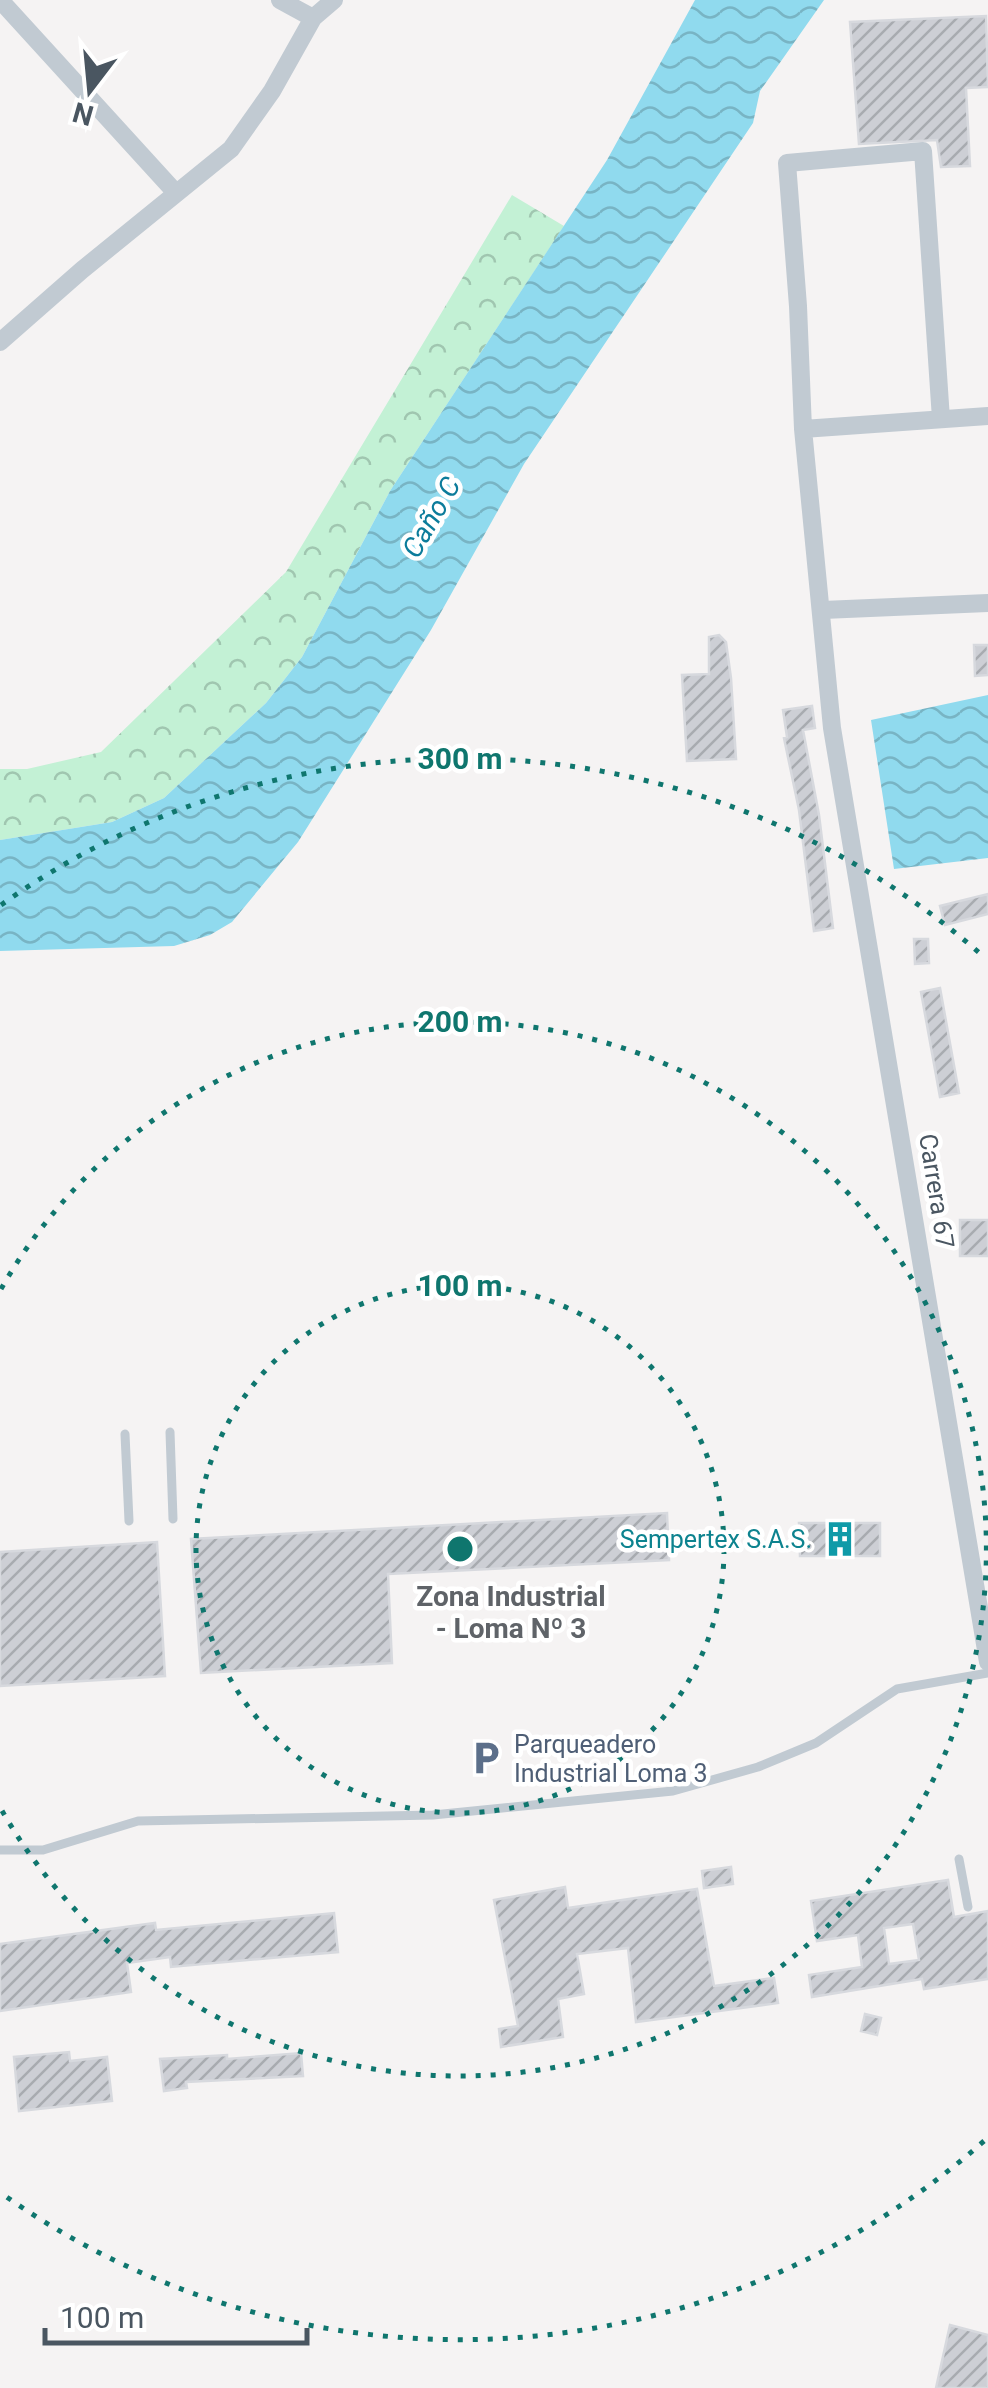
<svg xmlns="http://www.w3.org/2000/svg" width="988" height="2388" viewBox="0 0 988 2388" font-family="Roboto,sans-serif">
	<defs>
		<pattern id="forest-crowns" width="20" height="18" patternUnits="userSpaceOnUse" patternTransform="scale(2.5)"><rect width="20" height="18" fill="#c3f1d5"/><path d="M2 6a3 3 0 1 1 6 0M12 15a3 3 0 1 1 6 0" fill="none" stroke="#a0c6b0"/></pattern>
		<pattern id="water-waves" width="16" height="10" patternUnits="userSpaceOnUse" patternTransform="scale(2.5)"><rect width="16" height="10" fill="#90daee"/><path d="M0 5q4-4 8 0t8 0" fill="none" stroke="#78b4c4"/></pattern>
		<pattern id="building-hatch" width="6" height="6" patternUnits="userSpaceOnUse" patternTransform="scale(2.5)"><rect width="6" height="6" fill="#cdcfd5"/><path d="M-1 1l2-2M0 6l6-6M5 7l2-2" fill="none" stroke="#a8abb0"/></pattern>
	</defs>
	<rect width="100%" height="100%" fill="#f5f3f3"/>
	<path fill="url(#forest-crowns)" d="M512,195l52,31 -174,265 -88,166 -36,46 -102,95 -52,24 -112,18v-71h27l74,-17 185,-180z"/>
	<path fill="url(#water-waves)" d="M695,0h129l-64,91 -7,32 -229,341 -93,166 -133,212 -66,80 -22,13 -36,11 -174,5v-111l112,-18 52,-24 102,-95 36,-46 88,-166 217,-331z
		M988,695v163l-94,11 -23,-149z"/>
	<path fill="url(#building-hatch)" stroke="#d7d9de" stroke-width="2.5" fill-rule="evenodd" d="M986,16l2,71 -22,1 4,78 -29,1 -4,-27 -78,4 -9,-122z
		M719,635l7,7 5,36 5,81 -49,2 -5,-86 27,-1v-37z
		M974,645h14v30l-13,1z
		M812,706l3,22 -12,2 16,85 14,113 -19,3 -15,-121 -15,-72 3,-1 -4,-27z
		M988,894v20l-43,11 -5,-19z
		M914,939h14l1,24 -14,1z
		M940,988l19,105 -19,4 -19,-105z
		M960,1220h28v36h-28z
		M667,1513l2,47 -281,14 4,89 -191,10 -10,-134z
		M799,1523h81v33h-80z
		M157,1542l8,134 -165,10v-134z
		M731,1867l2,17 -29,4 -2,-17z
		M948,1880l6,37 34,-6v68l-64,10 -2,-10 -110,18 -3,-22 53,-8 -4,-32 -41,6 -6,-40zM913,1924l6,36 -30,4 -5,-36z
		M565,1887l3,21 129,-19 17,97 60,-8 4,25 -142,19 -8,-74 -51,6 7,40 -26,5 5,38 -62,10 -2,-18 19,-3 -24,-126z
		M334,1913l4,39 -167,15 -1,-10 -43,6 4,29 -131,19v-67l155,-21 1,7z
		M865,2014l16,4 -4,17 -16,-4z
		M69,2052l1,9 37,-4 5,44 -93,10 -5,-54z
		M301,2053l2,23 -117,6 1,6 -23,3 -4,-32 67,-4v4z
		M950,2325l38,10v53h-52z"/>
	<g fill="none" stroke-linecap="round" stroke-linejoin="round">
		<path stroke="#c1cad2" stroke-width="9" d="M170,1432l3,87
			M125,1434l4,87
			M0,1850h43l95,-29 295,-6 240,-24 85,-24 58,-24 81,-54 91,-16
			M959,1859l9,48"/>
		<path stroke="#c1cad2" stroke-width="18" d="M0,0l176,193
			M280,0l33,18
			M0,342l82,-72 149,-121 41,-58 41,-73 21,-18
			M941,419l-18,-268 -136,12 11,143 5,123 29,299 156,934
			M803,429l185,-13
			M823,610l165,-7"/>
	</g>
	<g fill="none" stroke="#0f766e" stroke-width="5" stroke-dasharray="5 10">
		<circle cx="460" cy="1549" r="264"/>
		<path d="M1 1289A527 527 0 1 1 1 1809"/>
		<path d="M984 2141A791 791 0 0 1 1 2193M1 905A791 791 0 0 1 984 957"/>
	</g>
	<defs>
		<symbol id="building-bare" viewBox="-9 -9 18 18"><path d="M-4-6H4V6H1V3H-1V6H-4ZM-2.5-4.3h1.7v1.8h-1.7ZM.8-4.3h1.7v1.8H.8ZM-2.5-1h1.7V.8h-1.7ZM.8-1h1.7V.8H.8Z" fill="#0f9aa8" stroke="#fff" stroke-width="2.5" paint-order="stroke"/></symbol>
		<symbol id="parking-bare" viewBox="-9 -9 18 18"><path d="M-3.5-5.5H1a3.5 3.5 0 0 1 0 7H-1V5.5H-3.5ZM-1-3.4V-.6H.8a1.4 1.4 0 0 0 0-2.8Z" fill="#5c6f8a" stroke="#fff" stroke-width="2.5" paint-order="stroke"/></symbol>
	</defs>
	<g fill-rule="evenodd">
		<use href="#building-bare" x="815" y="1514" width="50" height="50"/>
		<use href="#parking-bare" x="461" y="1733" width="50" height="50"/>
	</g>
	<g text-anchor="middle" stroke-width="9" stroke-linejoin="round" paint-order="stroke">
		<g font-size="25" fill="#4a5661" stroke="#fff">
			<text transform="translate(937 1191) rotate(81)" y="9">Carrera 67</text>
		</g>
		<g font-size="25" fill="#0d838f" stroke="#fff" text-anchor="end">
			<text x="812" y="1548">Sempertex S.A.S.</text>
		</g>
		<g font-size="25" fill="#4e5e75" stroke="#fff" text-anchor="start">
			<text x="514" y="1753">Parqueadero<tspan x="514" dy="29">Industrial Loma 3</tspan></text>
		</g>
		<g font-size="28" font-style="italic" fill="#0c7c9b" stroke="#fff">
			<text transform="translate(431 517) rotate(-60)" y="10">Caño C</text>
		</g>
		<g font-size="28" font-weight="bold" fill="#5f6368" stroke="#fff">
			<text x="511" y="1606">Zona Industrial<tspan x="511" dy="32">- Loma Nº 3</tspan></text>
		</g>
	</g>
	<circle cx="460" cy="1549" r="15" fill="#0f766e" stroke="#fff" stroke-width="5"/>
	<g font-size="30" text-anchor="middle" font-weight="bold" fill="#0f766e" stroke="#fff" stroke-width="9" stroke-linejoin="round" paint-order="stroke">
		<text x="460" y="769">300 m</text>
		<text x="460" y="1032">200 m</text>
		<text x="460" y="1296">100 m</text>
	</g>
	<g transform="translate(90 90) rotate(196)" stroke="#ffffff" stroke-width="8" paint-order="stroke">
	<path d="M0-8L18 38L0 25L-18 38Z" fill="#4a5661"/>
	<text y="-15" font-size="28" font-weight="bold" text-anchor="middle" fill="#4a5661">N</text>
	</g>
	<path d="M45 2328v15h262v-15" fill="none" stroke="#4a5661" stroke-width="5"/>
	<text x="60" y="2328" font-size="30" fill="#4a5661" stroke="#ffffff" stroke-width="8" paint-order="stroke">100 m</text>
</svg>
